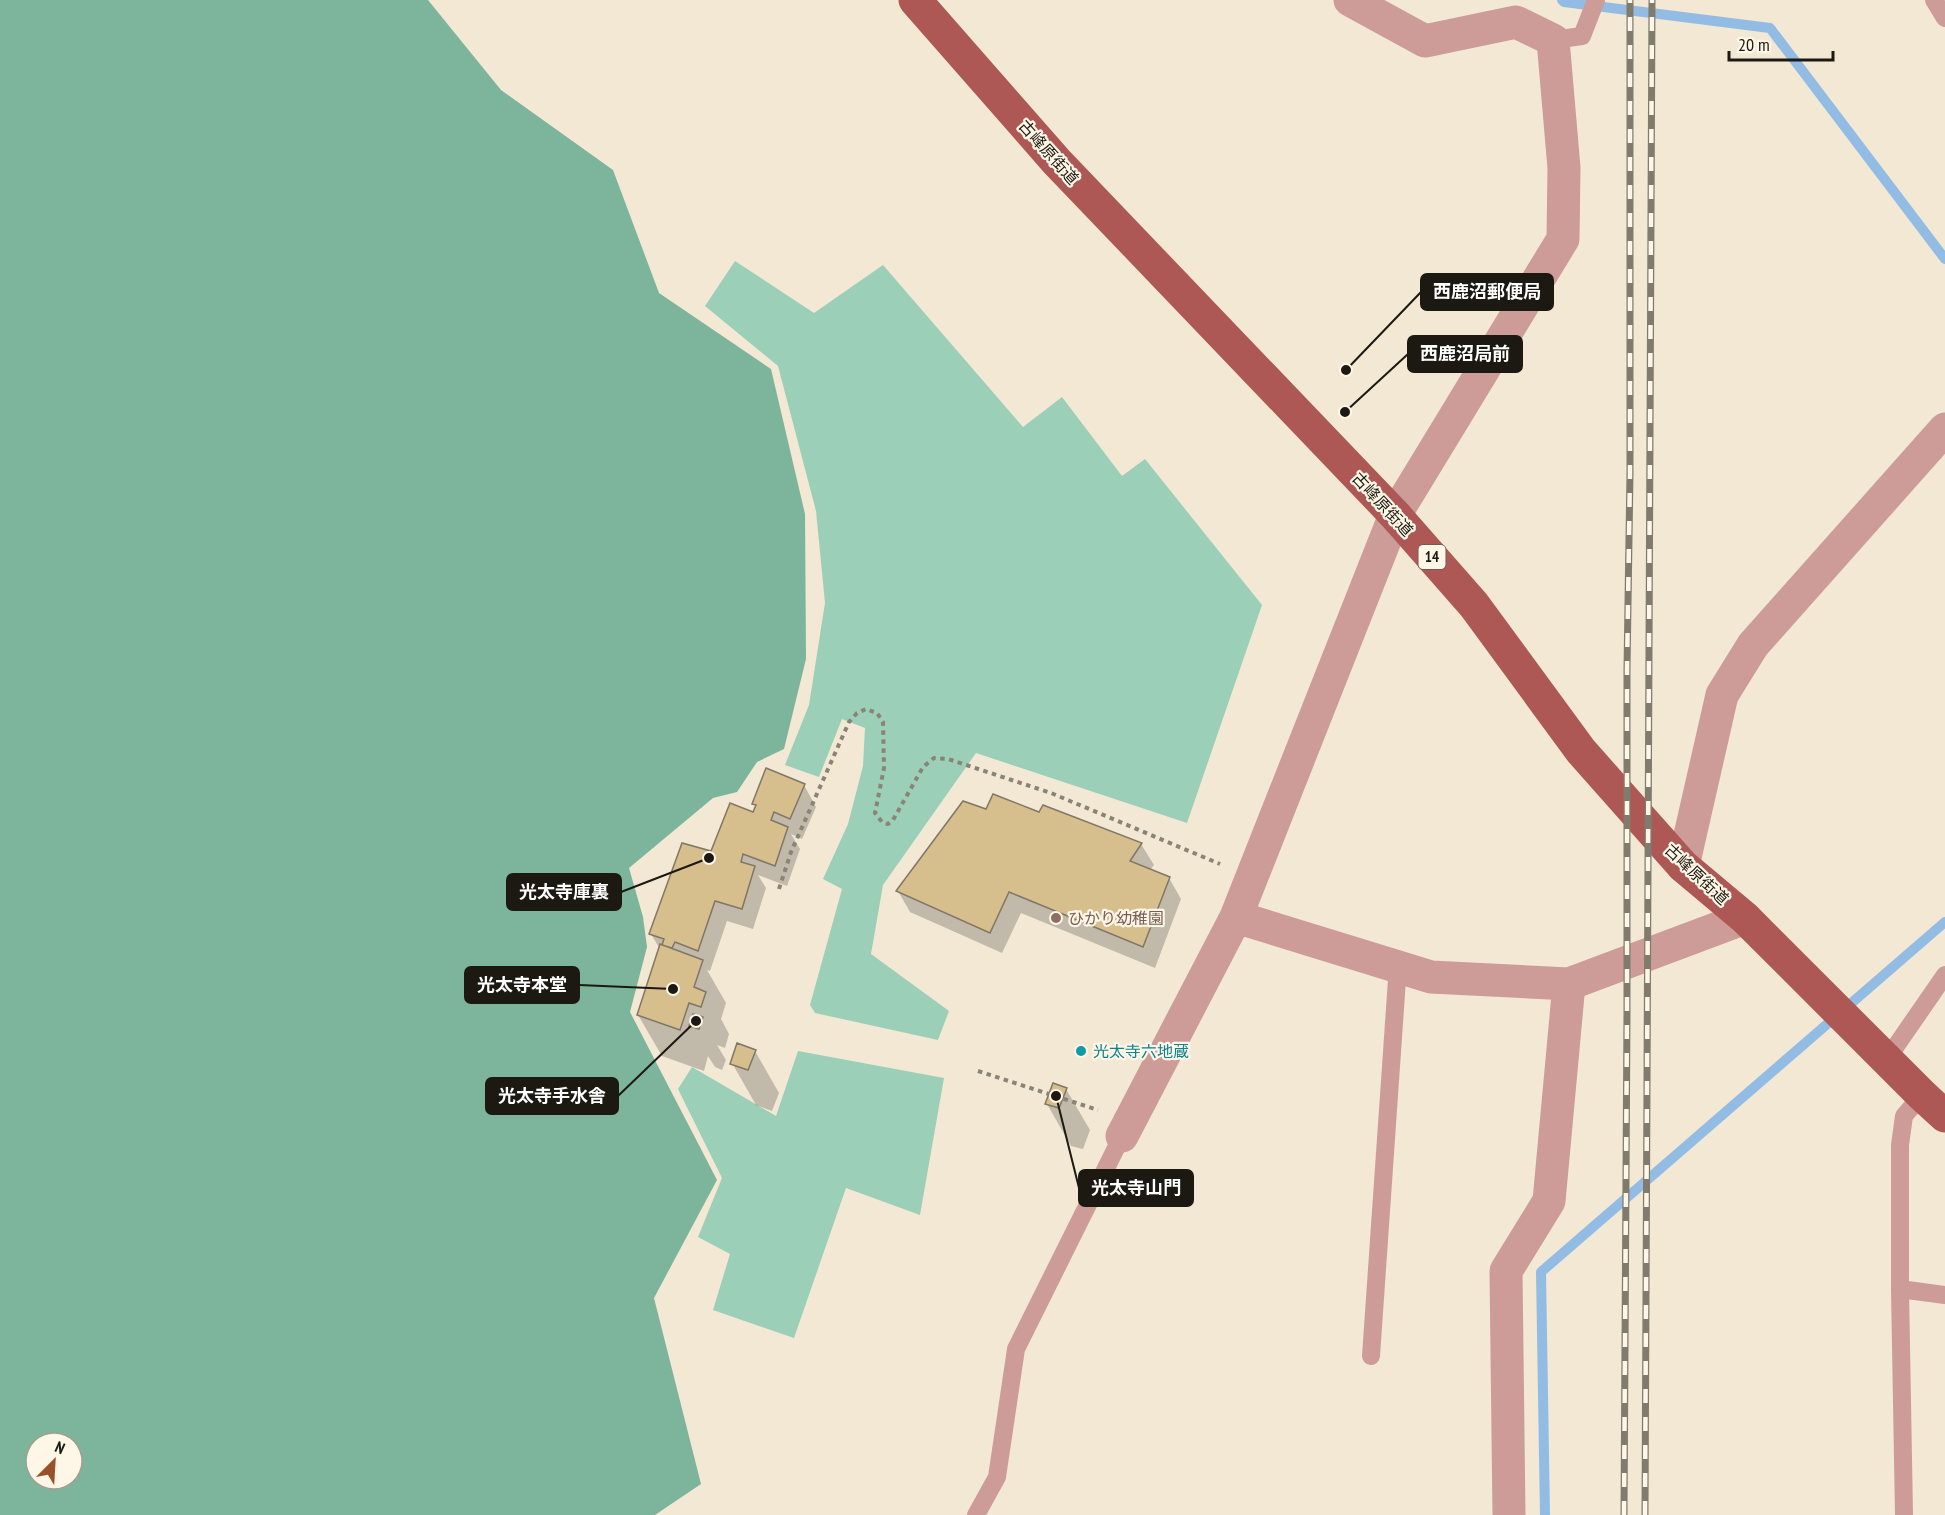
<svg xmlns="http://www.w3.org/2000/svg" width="1945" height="1515" viewBox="0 0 1945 1515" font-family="'PT Sans Narrow','Noto Sans JP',sans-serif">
	<rect width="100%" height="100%" fill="#f2e8d4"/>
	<path fill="#9ccfb7" d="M735,261l79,52 69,-48 140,162 39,-30 60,79 23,-17 117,146 -75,218 -211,-70 -93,132 -12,69 78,57 -11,29 -123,-27 -5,-8 32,-116 -19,-10 25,-55 15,-58 2,-38 -23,-9 -23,58 -34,-12 24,-60 16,-102 -9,-92 -38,-145 -73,-60z
		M798,1051l146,27 -24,137 -74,-27 -52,150 -81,-28 17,-56 -32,-17 24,-59 -44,-89 14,-22 84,49z"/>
	<path fill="#7cb59b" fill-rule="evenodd" d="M0,0h428l73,90 112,80 46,123 112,76 34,145 1,145 -22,90 -27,13 -20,30 -24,6 -84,70 14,49 4,30 -17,65 87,168 -63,118 47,186 -46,31h-655zM36,1443h36v36h-36z"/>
	<path fill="#0003" d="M804,785l12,22 -14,32 -11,-5 9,15 -13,37 -29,-11 8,13 -13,41 -26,-8 -17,50 -3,-1 19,33 -5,16 8,15 -4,14 -8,-3 9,15 -4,10 -7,-3 -7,-11 -4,15 -42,-15 -24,-41 22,-66 -9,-15 60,-81 42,-39 3,-6 -2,-5z
		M1043,807l98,37 13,21 -4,5 19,8 12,21 -26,69 -134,-55 -19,40 -92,-41 -12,-21 89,-80 52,3z
		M755,1051l24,42 -7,18 -16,-6 -24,-42z
		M1066,1089l24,41 -7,19 -12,-3 -24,-42z"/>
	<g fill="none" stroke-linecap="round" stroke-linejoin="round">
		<path stroke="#92bce3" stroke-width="10" d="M1562,0l2,2 206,26 175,231
			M1545,1515l-4,-243 404,-350"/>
	</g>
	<path fill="#d7be8d" stroke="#807766" stroke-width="1.5" d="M766,768l39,16 -15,35 -16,-7 -3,8 17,7 -13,39 -32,-12 -2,8 14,4 -13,43 -27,-8 -17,50 -23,-9 -3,6 -10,-3 2,-6 -15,-5 33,-91 29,8 19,-48 23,9 3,-7 -4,-1z
		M993,794l46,18 4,-7 99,38 -12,18 40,16 -27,70 -134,-55 -19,41 -94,-42 67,-90 23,8z
		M660,944l43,16 -9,27 12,5 -5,15 -12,-4 -9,27 -43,-15z
		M693,1014l10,3 -4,12 -10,-3z
		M737,1043l19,7 -8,20 -18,-6z
		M1053,1083l14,5 -8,20 -14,-4z"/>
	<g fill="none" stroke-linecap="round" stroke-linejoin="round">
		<path stroke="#8a8476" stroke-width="4" stroke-dasharray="4.5 4.5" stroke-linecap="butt" d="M779,889l12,-37 58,-130 8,-9 9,-4 11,4 6,9 1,46 -9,45 7,9 6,2 5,-4 30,-53 11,-9 14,1 103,34 169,71
			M978,1071l120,39"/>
		<path stroke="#cd9c98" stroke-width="18" d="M1934,0l11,18
			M1553,40l29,-4 14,-36
			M1887,1059l58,-84
			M1900,1289l45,6
			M1371,1356l27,-391
			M976,1515l21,-38 19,-128 106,-213
			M1904,1515l-4,-226v-144l4,-29 18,-21"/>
		<path stroke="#cd9c98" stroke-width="33" d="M1683,866l39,-171 31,-50 192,-216
			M1236,917l195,60 138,7 176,-66
			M1122,1136l114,-219 159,-402 168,-276 1,-71 -11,-128 -37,-18 -91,19 -75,-41
			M1509,1515l-3,-244 43,-70 20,-217"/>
		<path stroke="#ad5855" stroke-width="33" d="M915,0l142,162 338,353 79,90 107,146 102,115 62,52 177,177 23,21"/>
		<defs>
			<path id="rail" d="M1624,1515l3,-504v-342l3,-196v-473
				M1645,1515l7,-1515"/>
		</defs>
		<use href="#rail" stroke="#817b6e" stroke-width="7"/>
		<use href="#rail" stroke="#fef6e6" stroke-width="4.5" stroke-dasharray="14" stroke-linecap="butt"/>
	</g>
	<circle fill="#8d6e63" stroke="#fef6e6" stroke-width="2" cx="1056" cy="918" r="6"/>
	<circle fill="#0f9aa8" stroke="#fef6e6" stroke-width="2" cx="1081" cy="1051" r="6"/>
	<g text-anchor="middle" stroke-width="4.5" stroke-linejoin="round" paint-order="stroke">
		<rect fill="#fef6e6" stroke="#605b52" stroke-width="1.5" x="1418.5" y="545" width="27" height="24" rx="4.5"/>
		<g font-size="15" font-weight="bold" fill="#1c1912">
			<text x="1432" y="562">14</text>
		</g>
		<g font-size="16" fill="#1c1912" stroke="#fef6e6">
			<text transform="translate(1049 152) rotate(48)" y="6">古峰原街道</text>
			<text transform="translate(1383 504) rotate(47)" y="6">古峰原街道</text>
			<text transform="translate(1697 874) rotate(43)" y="6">古峰原街道</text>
		</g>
		<g font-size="16" fill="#785e54" stroke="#fef6e6" text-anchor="start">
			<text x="1068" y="924">ひかり幼稚園</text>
		</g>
		<g font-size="16" fill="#0d838f" stroke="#fef6e6" text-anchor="start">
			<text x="1093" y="1057">光太寺六地蔵</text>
		</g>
	</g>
	<path fill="none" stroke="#1c1912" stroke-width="2" d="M1346 370L1421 292M1345 412L1408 354M709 858L621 892M673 989L579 985M696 1021L618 1096M1056 1096L1079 1188"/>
	<g fill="#1c1912" stroke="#fef6e6" stroke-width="2">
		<circle cx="1346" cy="370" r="6"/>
		<circle cx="1345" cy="412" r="6"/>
		<circle cx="709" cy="858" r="6"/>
		<circle cx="673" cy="989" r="6"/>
		<circle cx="696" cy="1021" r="6"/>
		<circle cx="1056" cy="1096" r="6"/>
	</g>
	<g fill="#1c1912" stroke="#1c1912" stroke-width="2">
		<rect x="1421" y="274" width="132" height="36" rx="6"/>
		<rect x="1408" y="336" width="114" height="36" rx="6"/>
		<rect x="507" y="874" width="114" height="36" rx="6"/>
		<rect x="465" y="967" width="114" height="36" rx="6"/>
		<rect x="486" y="1078" width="132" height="36" rx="6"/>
		<rect x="1079" y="1170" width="114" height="36" rx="6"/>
	</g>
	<g font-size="18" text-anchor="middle" font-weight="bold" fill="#fff">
		<text x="1487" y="298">西鹿沼郵便局</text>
		<text x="1465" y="360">西鹿沼局前</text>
		<text x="564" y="898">光太寺庫裏</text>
		<text x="522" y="991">光太寺本堂</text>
		<text x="552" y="1102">光太寺手水舎</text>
		<text x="1136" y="1194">光太寺山門</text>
	</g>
	<g transform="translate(54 1461) rotate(24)"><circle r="28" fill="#fef6e6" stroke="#a49e91" stroke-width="1.5"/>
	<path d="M0-4.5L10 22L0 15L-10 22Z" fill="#98512b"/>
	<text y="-9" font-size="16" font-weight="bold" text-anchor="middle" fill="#1c1912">N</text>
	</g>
	<path d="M1729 51v9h104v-9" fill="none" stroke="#1c1912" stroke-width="3"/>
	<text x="1738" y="51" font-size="18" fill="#1c1912" stroke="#fef6e6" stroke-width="4.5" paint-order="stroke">20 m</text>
</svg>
